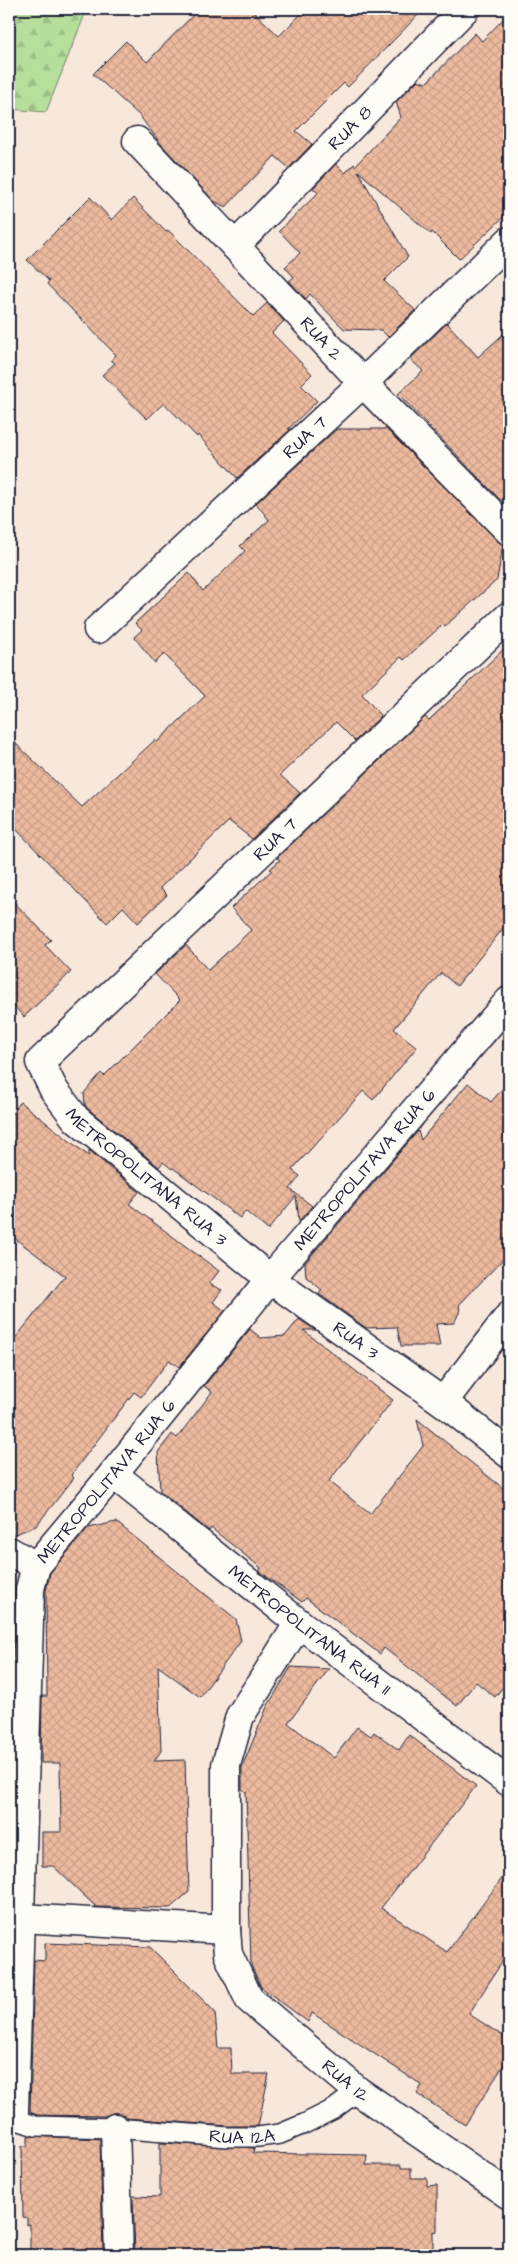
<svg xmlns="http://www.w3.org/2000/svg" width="518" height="2264" viewBox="0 0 518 2264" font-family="'Architects Daughter',sans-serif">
	<defs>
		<pattern id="forest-firs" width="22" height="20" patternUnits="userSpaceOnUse" patternTransform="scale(1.25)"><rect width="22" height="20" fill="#b7df9c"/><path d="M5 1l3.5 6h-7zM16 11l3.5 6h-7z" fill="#9dbf87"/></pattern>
		<pattern id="building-cross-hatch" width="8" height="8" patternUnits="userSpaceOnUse" patternTransform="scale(1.25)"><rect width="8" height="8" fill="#edba9e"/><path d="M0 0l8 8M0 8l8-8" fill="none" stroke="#cba089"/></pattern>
	</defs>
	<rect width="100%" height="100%" fill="#f8e8dc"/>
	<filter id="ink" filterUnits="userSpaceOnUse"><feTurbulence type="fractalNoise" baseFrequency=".02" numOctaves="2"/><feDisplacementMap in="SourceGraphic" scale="10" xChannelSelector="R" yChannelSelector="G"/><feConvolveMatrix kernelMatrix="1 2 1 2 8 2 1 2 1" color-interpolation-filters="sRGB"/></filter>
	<g filter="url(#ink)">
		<path fill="url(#forest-firs)" stroke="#6c806c" d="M9,9h78l-41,103 -37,-3z"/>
		<path fill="url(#building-cross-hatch)" stroke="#22223b" d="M199,9h52l28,27 27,-27h118l-76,78 -4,-4 -48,48 16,13 -23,24 -14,-12 -49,51 -12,-6 -53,-57 -22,-29 -46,-41 33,-33 21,21z
			M509,13v199l-50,47 -27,-27 -1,2 -73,-63 50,86 -24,24 31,29 -27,27 -7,-7 -37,-1 -34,-35 -4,5 -17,-18 5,-4 -9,-10 15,-14 -21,-22 39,-38 -5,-5 23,-24 9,9 9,-9 1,2 46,-49 -5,-15 22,-22 8,3 49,-50 7,8z
			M90,197l22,23 21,-22 33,34 2,-2 85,86 14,-13 17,18 -12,12 40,41 -11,11 16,16 -29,28h3l-54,49 -39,-43 -1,2 -33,-34 -17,16 -45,-44 13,-12 -4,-3 5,-5 -69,-71 2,-3 -22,-21z
			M447,323l31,34 31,-28v180l-111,-115 25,-23 -13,-12z
			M337,429h49l117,116 -6,35 -53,47 -2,-2 -38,35 -3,-3 -39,37 19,22 -26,25 -19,-19 -56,53 20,18 -48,46 -23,-18 -69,67 7,7 -29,28 -15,-16 -16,16 -98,-101v-85l73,70 73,-67 2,2 48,-46 -41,-42 -9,9 -21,-26 8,-7 -7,-7 54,-50 14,18 42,-40 -5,-5 29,-26 -13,-17z
			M509,644v277l-52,65 -16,-13 -47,56 23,18 -44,53 -10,-9 -71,79 8,6 -10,13 22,17 -13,15 -3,-25 -28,34 -23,-19 -5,7 -67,-50 -1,1 -9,-7 -4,5 -72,-59 -2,-3 -1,-12 17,-20 3,3 76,-76 -25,-26 31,-29 22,25 43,-40 -20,-22 41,-38 -2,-1 10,-9 -3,-2 148,-141 4,3z
			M9,897l42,43 -6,5 26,27 -47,45 -15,-16z
			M509,1081v172l-50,52 1,6 -6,12 -18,1 4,22h-39l-4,-19 -31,1 -47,-34 3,-4 -16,-13 -1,-14 113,-132 3,9 47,-57 23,19z
			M20,1102l69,54v-6l50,42 -10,12 90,67 -10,13 13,6 -9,12 12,9 -46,56 -10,-7 -28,37 -7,-5 -63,83 3,3 -38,48 -26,10 -1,-190 56,-70 -56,-42v-116z
			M299,1319l16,11h-12l90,70 -64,81 41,33 53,-68 -6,-27 92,74v186l-14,18 -19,-15 -19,24 -73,-58 -4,6 -74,-56 -4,4 -43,-31 2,-3 -50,-40 -2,3 -49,-40 -2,-39 14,-18 5,4 35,-46 -8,-6 46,-57 11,9 24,-2z
			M116,1522l120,97 5,22 -41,56 -42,-31 3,85 -7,10 31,-1 4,132 -19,16 -74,-1 -43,-41h-11v-34h19l-1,-69h-19l1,-67h5l-1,-105 4,-18 38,-45z
			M291,1667l38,2 -41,54 46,35 23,-31 14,9 3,-4 25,18 10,-15 67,51 -95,122 66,44 62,-83v82l-40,63 40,26v17l-44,68 -48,-31 5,-9 -110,-72 -4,9 -47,-35 -10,-22 -5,-173 -4,-3v-22l25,-60z
			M45,1943l105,4 65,65 3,36h13l1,26h37l-11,52h-30l-102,-8 -11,-6 -10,4 -68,-1 -7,-3 4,-152 11,1z
			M28,2136l72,3 3,116 -73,-1v-30l-3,1v-7l-4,-1 -1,-71h6z
			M160,2143l94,5 -1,5 114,2 -1,10h35v3h10v10h16v8l10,-1v47l-4,-1v24h-298l-2,-59 27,1z"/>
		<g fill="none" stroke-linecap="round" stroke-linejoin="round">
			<defs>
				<g id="service">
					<path id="s1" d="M14,2111l6,10 15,5 80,2 113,9h30l22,-3 24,-10 30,-15 24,-18"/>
				</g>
				<g id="minor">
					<path id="s2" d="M137,141l226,242 146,148"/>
					<path id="s3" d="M235,246l230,-237"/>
					<path id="s4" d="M509,616l-469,446 14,28 22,29 194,160 173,123 66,52"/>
					<path id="s5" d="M98,629l265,-246 146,-142"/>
					<path d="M443,1402l66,-86"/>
					<path id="s6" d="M113,1474l186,149 210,159"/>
					<path d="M9,1551l27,15"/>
					<path id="s7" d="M299,1623l-59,93 -14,49v165l2,24 21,45 109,92 151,104"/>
					<path d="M21,1918l205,12"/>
					<path id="s8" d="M14,2111l16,-522 6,-23 77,-92 157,-195 239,-278"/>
					<path d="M115,2128l4,127"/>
				</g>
			</defs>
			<use href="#service" stroke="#22223b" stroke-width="22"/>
			<use href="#minor" stroke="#22223b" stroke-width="31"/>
			<use href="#service" stroke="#fdfcf7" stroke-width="19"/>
			<use href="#minor" stroke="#fdfcf7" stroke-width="28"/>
		</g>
	</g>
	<g text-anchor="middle" stroke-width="4" stroke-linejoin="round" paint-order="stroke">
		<g font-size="18" fill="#22223b" stroke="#fdfcf7">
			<text dy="6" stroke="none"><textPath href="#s3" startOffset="165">RUA 8</textPath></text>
			<text dy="6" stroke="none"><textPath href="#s2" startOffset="270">RUA 2</textPath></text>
			<text dy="6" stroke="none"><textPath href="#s5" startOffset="282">RUA 7</textPath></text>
			<text transform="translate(275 839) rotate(-44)" y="6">RUA 7</text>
			<text dy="6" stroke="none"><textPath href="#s8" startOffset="1061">METROPOLITAVA RUA 6</textPath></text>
			<text dy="6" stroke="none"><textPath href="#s4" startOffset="806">METROPOLITANA RUA 3</textPath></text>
			<text dy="6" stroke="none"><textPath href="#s4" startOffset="1072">RUA 3</textPath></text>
			<text dy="6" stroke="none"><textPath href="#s8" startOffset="656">METROPOLITAVA RUA 6</textPath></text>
			<text dy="6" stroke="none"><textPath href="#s6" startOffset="251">METROPOLITANA RUA 11</textPath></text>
			<text dy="6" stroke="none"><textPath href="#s7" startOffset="526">RUA 12</textPath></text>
			<text dy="6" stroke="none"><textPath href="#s1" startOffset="235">RUA 12A</textPath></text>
		</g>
	</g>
	<rect width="518" height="2264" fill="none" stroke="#fdfcf7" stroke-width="30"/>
	<rect x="15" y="15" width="488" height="2234" fill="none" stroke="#22223b" stroke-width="2" filter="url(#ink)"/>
</svg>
